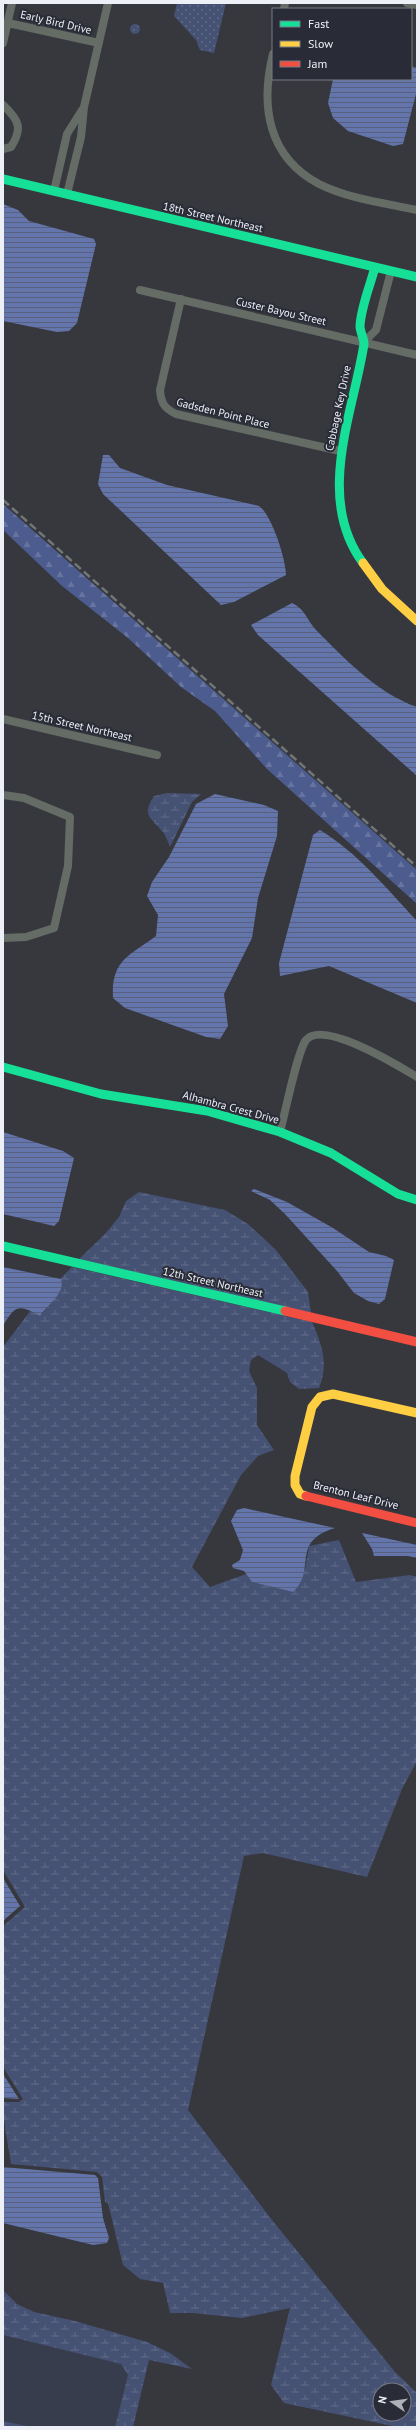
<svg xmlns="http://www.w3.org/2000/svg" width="420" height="2430" viewBox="0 0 420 2430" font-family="'PT Sans',sans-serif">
	<defs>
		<pattern id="forest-firs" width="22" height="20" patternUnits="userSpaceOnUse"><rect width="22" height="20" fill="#4c5c8e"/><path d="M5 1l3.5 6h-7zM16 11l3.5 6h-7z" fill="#66749f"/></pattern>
		<pattern id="wetland-marsh" width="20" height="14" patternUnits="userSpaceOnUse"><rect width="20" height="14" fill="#465274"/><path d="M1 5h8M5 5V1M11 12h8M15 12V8" fill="none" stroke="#616b89"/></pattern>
		<pattern id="park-dots" width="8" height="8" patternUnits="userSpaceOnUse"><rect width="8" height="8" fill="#465274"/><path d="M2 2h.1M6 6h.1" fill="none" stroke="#616b89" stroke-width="1.8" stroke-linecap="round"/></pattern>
		<pattern id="water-rules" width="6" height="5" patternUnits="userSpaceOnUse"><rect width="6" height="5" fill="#6475ab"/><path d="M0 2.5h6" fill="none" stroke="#57617f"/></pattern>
	</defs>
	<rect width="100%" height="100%" fill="#36383e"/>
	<path fill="#383d4d" d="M3,2335l118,29 7,11 -13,52h-84l-28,-6z"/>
	<path fill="url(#forest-firs)" d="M3,504l414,366v34l-150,-135 -52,-58 -34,-24 -53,-49 -66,-52 -59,-56z"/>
	<path fill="url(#wetland-marsh)" fill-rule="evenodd" d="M167,793l34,1 -9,8 -22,45c-2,-5 -4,-11 -7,-15 -12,-15 -22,-16 -9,-36z
		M139,1192l86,18 23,14 28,26 32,42 3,21 -232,-54 26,-25 14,-17 7,-16z
		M72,1267l240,55c10,23 17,42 7,66l-20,1 -9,-7 -3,-9 -29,-18 -7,5 -2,11 8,17v37l17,25 -16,6 -17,19 -49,92 18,20 36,-13 6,8 41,10 12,-22 4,-24 30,-6 17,42 54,-7 7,2v184l-15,28 -35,88 -104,-24 -19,3 -56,254 84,110 123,152 22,21v34h-20l-113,-24 -13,-18 19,-77 -48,10 -49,-5h-23l-7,-30 -23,-4 -17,-14 -15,-62 -3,-1 -3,-25 -5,-5 -86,-8c-3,-22 -8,-41 -8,-62h16l4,-3 -20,-32v-141l22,-19 -22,-37v-523l28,-37 9,6 12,-14 10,-19 -2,-4zM380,2390h24v24h-24z
		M3,2290l14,14 17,8 41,9 72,21 23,11 22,16 -43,-9 -16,67h-18l13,-52 -7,-11 -118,-29z
		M3,2421l28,6h-28z"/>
	<path fill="url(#park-dots)" d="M177,3h49l-12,50 -14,-3 -4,-10 -22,-24z
		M130 29a5 5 0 1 1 10 0a5 5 0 1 1-10 0Z"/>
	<path fill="url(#water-rules)" d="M411,66l6,2v22l-14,54 -10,2 -45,-15 -15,-13 -5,-15 5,-24h78z
		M3,204l15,6 11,11 65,18 2,5 -19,79 -8,8 -12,1 -54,-11z
		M103,455h6l11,13 47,17 92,21c13,9 27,54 27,69l-52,27 -13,3 -118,-111 -5,-10z
		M292,603c13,6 15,17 24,27 29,29 61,63 101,77v69l-159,-141 -7,-10z
		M215,794l49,11 14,6 -1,25 -19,62 -6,40 -28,56 4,32 -8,13 -14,-2 -81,-29 -12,-10c-2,-38 16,-42 43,-62l2,-21 -11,-19 5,-14 17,-25 27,-53z
		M320,830c38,23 67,59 97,91v82l-88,-37 -49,10 -1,-13 34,-128z
		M3,1132l60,19 11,7 -15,63 -5,5 -51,-12z
		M254,1189l33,13 46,26 36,24 17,4 8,4 -9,39 -6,5 -11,-3 -14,-8 -17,-22 -52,-57 -15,-14 -19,-9z
		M3,1267l58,12c5,14 -14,26 -21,37 -21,-12 -25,-11 -37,10z
		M244,1508l91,20c-46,14 -17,41 -42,64l-41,-10 -8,-11 -11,-3 -1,-3 8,-5 3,-10 -12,-29 6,-11z
		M362,1533l55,12v13l-9,-2h-34l-2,-7z
		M3,1878l17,28 -17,15z
		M3,2074l16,25 -16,-1z
		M3,2167l92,8 3,3 5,40 6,20 -2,5 -14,2 -90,-22z"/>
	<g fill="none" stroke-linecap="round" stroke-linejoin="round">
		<path stroke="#656c66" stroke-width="8" d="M407,3l10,2
			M284,9l1,-6
			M8,23l91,20
			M3,43l9,-40
			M273,54c-13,52 -5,103 46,130 30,15 66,19 98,26
			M3,105c16,15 20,23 8,42l-8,2
			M54,191l13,-57 15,-24
			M67,194l14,-57 3,-30 24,-104
			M140,290l277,65
			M181,299l-21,91c1,13 4,18 16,24l164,37
			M364,342l12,-12 15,-59
			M3,719l154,36
			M3,795l21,3 46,19 -2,49 -14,62 -28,9 -23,1
			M280,1132c5,-18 17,-80 26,-92 17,-21 93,26 111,37"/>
		<path stroke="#16e098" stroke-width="9" d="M3,179l414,98
			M363,563c-48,-65 -10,-149 1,-219 0,-6 -4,-12 -4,-18 1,-19 10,-40 15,-59
			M3,1067l98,27 106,17 73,21 51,21 67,41 19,6
			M3,1246l282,65"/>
		<path stroke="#ffcf43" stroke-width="9" d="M363,563l19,26 35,32
			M306,1496l-6,-2 -5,-9v-9l17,-69 8,-10 13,-3 84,19"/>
		<path stroke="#f24e42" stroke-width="9" d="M285,1311l132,31
			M306,1496l111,27"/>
		<path stroke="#727674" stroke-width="2.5" stroke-dasharray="8 4" stroke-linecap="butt" d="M3,500l414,367"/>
	</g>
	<g text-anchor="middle" stroke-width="4" stroke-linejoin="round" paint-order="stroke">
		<g font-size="11" fill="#edf0f7" stroke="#292c37">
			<text transform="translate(56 22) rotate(13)" y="4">Early Bird Drive</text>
			<text transform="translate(213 217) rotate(13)" y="4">18th Street Northeast</text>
			<text transform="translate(281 311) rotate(13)" y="4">Custer Bayou Street</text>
			<text transform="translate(338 408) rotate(-78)" y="4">Cabbage Key Drive</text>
			<text transform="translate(223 413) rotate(14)" y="4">Gadsden Point Place</text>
			<text transform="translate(82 726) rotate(13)" y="4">15th Street Northeast</text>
			<text transform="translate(231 1107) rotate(15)" y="4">Alhambra Crest Drive</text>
			<text transform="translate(213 1282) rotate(13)" y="4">12th Street Northeast</text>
			<text transform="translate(356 1495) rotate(14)" y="4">Brenton Leaf Drive</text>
		</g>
	</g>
	<rect width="420" height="2430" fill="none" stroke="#edf0f7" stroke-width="8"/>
	<rect x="272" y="8" width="140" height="72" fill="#292c37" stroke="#777a84"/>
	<rect x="280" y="21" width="20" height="6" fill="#16e098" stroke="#777a84"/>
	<text x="308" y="28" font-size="12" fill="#edf0f7">Fast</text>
	<rect x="280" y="41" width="20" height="6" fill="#ffcf43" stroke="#777a84"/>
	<text x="308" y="48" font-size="12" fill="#edf0f7">Slow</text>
	<rect x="280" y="61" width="20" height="6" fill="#f24e42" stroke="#777a84"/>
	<text x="308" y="68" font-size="12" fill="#edf0f7">Jam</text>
	<g transform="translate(392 2402) rotate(283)"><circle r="19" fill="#292c37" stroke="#777a84"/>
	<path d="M0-3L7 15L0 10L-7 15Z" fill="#adb0b6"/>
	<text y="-6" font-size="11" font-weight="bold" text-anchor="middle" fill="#edf0f7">N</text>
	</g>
</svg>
